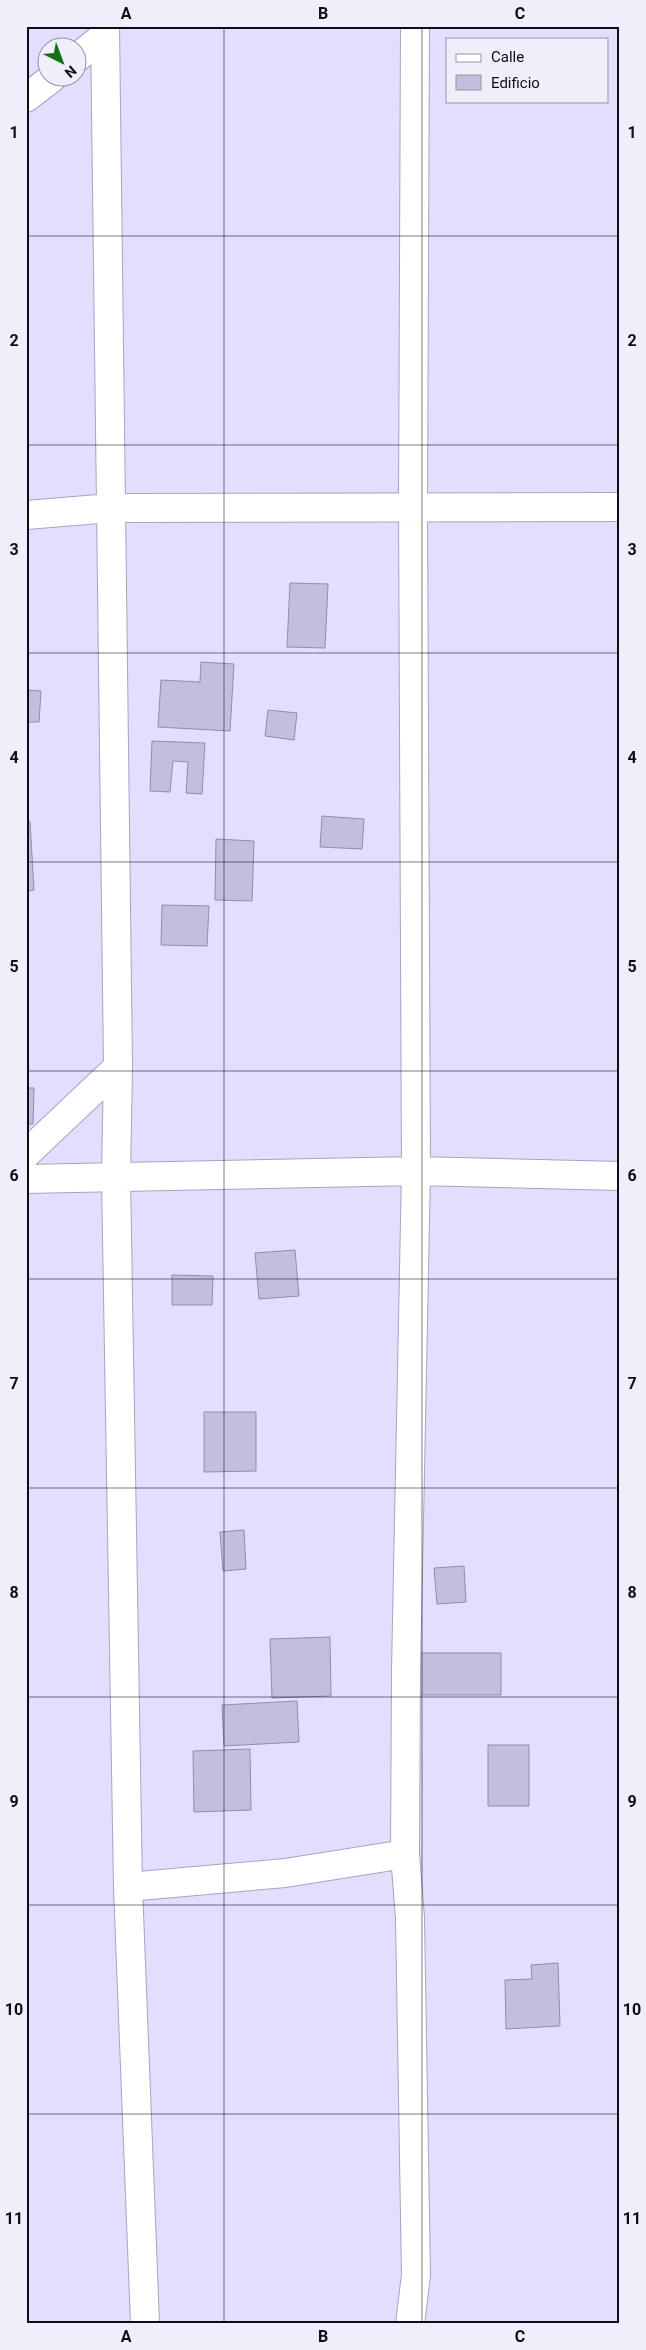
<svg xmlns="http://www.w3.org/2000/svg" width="646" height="2350" viewBox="0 0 646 2350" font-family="Roboto,sans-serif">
	<rect width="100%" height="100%" fill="#e4defe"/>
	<path fill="#c3bedd" stroke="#918ca9" d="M290,583l38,1 -3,64 -38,-1z
		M201,662l33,2 -4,67 -72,-4 3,-47 39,2z
		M26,690l15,1 -2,31h-13z
		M268,710l29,3 -3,27 -29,-4z
		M152,741l53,2 -3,51 -16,-1 2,-31 -15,-1 -3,31 -20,-1z
		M322,816l42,3 -2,30 -42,-2z
		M26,822h4l4,68 -8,1z
		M216,839l38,2 -2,60 -37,-1z
		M162,905l47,1 -2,40 -46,-1z
		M26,1088h8l-1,36h-7z
		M295,1250l4,46 -40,3 -4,-46z
		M172,1275l41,1 -1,29h-40z
		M204,1412h52v59l-52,1z
		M244,1530l2,39 -23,2 -3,-39z
		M464,1566l2,36 -29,2 -3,-36z
		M330,1637l1,59 -59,2 -2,-59z
		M418,1653h83v42h-84z
		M297,1701l2,41 -75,4 -2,-41z
		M488,1745h41v61h-41z
		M250,1749l1,61 -57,2 -1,-61z
		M558,1963l2,63 -54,3 -1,-49 27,-1 -1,-14z"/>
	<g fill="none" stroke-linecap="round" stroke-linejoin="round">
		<defs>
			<path id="minor" d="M105,26l13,1041 -2,109 12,711 157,-14 120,-19 5,64 6,357 -6,49
				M78,57l27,-22
				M26,98l26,-20
				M26,515l85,-7 509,-1
				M26,1154l92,-87
				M26,1179l390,-8 204,5
				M405,1854l1,-183 10,-500 -3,-664 2,-481
				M128,1887l17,437"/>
		</defs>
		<use href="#minor" stroke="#a8a3c1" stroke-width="30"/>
		<use href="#minor" stroke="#fff" stroke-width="28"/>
	</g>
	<path fill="none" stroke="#0e0c17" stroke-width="1" stroke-opacity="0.55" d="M224,26v2298M422,26v2298M26,236h594M26,445h594M26,653h594M26,862h594M26,1071h594M26,1279h594M26,1488h594M26,1697h594M26,1905h594M26,2114h594"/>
	<rect width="646" height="2350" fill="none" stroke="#f0eefb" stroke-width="55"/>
	<rect x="446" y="38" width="162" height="65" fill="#f0eefb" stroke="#9694a0"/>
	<rect x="456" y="54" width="25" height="8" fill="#ffffff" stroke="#9694a0"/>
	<text x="491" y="62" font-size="15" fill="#0e0c17">Calle</text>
	<rect x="456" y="75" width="25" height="15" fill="#c3bedd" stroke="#9694a0"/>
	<text x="491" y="88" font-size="15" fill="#0e0c17">Edificio</text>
	<g transform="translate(62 62) rotate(138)"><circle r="24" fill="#f0eefb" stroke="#9694a0"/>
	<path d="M0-4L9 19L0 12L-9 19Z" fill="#146e18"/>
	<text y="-8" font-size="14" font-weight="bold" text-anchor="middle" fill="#0e0c17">N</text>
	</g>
	<rect x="28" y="28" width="590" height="2294" fill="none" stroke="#0e0c17" stroke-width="2"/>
	<g font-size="16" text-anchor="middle" font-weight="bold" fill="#0e0c17">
		<text x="126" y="19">A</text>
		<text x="323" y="19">B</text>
		<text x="520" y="19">C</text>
		<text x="14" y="138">1</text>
		<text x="632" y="138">1</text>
		<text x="14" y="346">2</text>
		<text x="632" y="346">2</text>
		<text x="14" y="555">3</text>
		<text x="632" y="555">3</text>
		<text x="14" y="763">4</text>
		<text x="632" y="763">4</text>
		<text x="14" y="972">5</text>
		<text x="632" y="972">5</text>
		<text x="14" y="1181">6</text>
		<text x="632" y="1181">6</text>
		<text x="14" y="1389">7</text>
		<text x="632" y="1389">7</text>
		<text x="14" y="1598">8</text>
		<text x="632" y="1598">8</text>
		<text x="14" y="1807">9</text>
		<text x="632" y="1807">9</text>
		<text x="14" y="2015">10</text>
		<text x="632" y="2015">10</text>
		<text x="14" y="2224">11</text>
		<text x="632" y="2224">11</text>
		<text x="126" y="2342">A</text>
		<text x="323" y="2342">B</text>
		<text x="520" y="2342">C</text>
	</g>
</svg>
